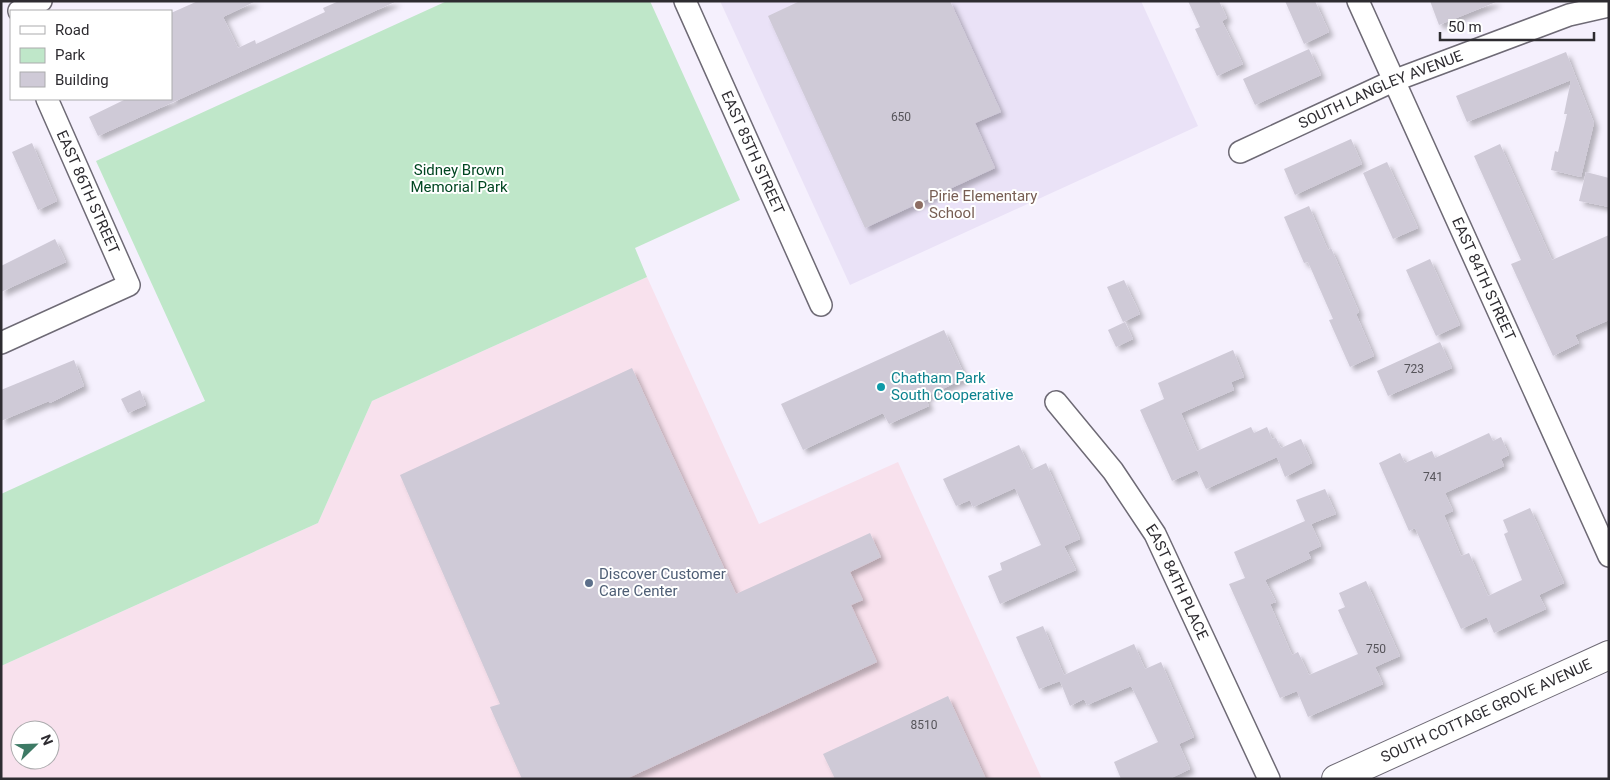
<svg xmlns="http://www.w3.org/2000/svg" width="1610" height="780" viewBox="0 0 1610 780" font-family="Roboto,sans-serif">
	<defs>
		<filter id="shadow"><feDropShadow dx="4.5" dy="4.5" stdDeviation="2.5" flood-color="#0004"/></filter>
	</defs>
	<rect width="100%" height="100%" fill="#f5f0fd"/>
	<path fill="#f8e1ed" fill-rule="evenodd" d="M647,277l112,247 139,-62 144,317h-1041v-113l317,-143 54,-122zM20,730h30v30h-30z"/>
	<path fill="#eae2f7" d="M720,1h421l57,125 -348,159z"/>
	<path fill="#bfe7c9" d="M447,1h203l90,199 -105,48 12,29 -275,124 -54,122 -317,143v-172l204,-93 -109,-240z"/>
	<path fill="#cfcad7" filter="url(#shadow)" d="M198,1h58l-33,16 15,31 17,-8 1,4 69,-32 -2,-4 16,-7h58l-299,135 -9,-19 37,-18h45v-86z
		M800,1h150l51,111 -26,11 20,45 -130,60 -97,-212z
		M1188,1h31l8,17 -5,3 21,43 -26,12 -22,-47 5,-2z
		M1285,1h30l14,31 -25,12z
		M1430,1h66v1l-57,23z
		M1309,49l12,26 -66,30 -12,-26z
		M1566,52l28,71 -13,54 -30,-7 4,-19 3,1 9,-38h-3l7,-34 -104,42 -11,-26z
		M1351,139l11,25 -67,31 -11,-26z
		M32,143l25,58 -19,9 -26,-58z
		M1500,144l52,116 57,-25v85l-34,15 4,8 -26,13 -42,-92 10,-4 -47,-104z
		M1387,162l31,66 -25,11 -30,-66z
		M1586,172l23,6v29l-30,-6z
		M1309,206l19,44 3,-2 28,64 -3,2 18,42 -24,11 -21,-47 4,-1 -25,-57 -4,1 -20,-46z
		M55,239l11,23 -65,30v-26z
		M1430,259l30,66 -24,11 -30,-66z
		M1124,280l16,34 -17,8 -16,-35z
		M1125,322l8,17 -17,8 -8,-17z
		M944,330l22,48 -41,19 4,9 -40,18 -6,-11 -80,37 -22,-46z
		M1440,342l12,26 -64,28 -11,-25z
		M1233,350l11,27 -13,5 3,8 -53,23 16,38 54,-24 3,6 13,-6 5,12 4,-1 5,10 20,-9 11,24 -27,14 -8,-20 -71,32 -9,-19 -25,11 -32,-71 24,-11 -6,-16z
		M74,360l10,26 -34,17 -1,-2 -48,20v-31z
		M632,368l104,226 134,-61 11,24 -31,15 13,28 -12,5 26,57 -251,117h-104l-32,-72 10,-3 -100,-229z
		M140,390l6,15 -18,8 -7,-14z
		M1489,433l4,8 8,-4 8,18 -8,4 3,7 -59,27 8,18 -9,4 17,41 8,-3 19,43 34,-16 -18,-46 4,-2 -5,-12 27,-12 34,75 -25,12 7,14 -52,24 -7,-16 -26,12 -46,-101 -6,3 -30,-68 21,-10 5,10 27,-12 3,7z
		M1019,445l12,25 15,-7 34,76 -16,7 12,24 -76,34 -12,-28 14,-6 -2,-7 41,-18 -26,-57 -42,19 -3,-7 -14,6 -13,-27z
		M1325,489l11,25 -25,10 10,22 -13,6 3,6 -46,22 11,22 -6,2 22,51 6,-3 11,23 49,-21 -20,-44 7,-3 -6,-14 27,-12 34,75 -25,11 8,17 -75,33 -11,-26 -17,7 -51,-114 16,-6 -11,-26 71,-31 -9,-21z
		M1043,626l21,49 70,-31 11,25 16,-7 33,75 -15,7 11,25 -21,10h-48l-7,-17 44,-20 -19,-40 -8,-16 -44,19 -3,-6 -14,7 -10,-25 -21,8 -23,-52z
		M948,696l38,83h-151l-12,-25z"/>
	<g fill="none" stroke-linecap="round" stroke-linejoin="round">
		<defs>
			<g id="minor">
				<path id="s1" d="M685,1l136,304"/>
				<path id="s2" d="M1358,1l251,555"/>
				<path d="M19,11l22,-10"/>
				<path id="s3" d="M1240,152l153,-71 176,-66 40,-9"/>
				<path d="M1,343l128,-58 -82,-186"/>
				<path id="s4" d="M1056,402l57,69 42,63 114,245"/>
			</g>
			<g id="secondary">
				<path id="s5" d="M1336,779l273,-124"/>
			</g>
		</defs>
		<use href="#minor" stroke="#6e6a75" stroke-width="24"/>
		<use href="#secondary" stroke="#6e6a75" stroke-width="30"/>
		<use href="#minor" stroke="#fff" stroke-width="21"/>
		<use href="#secondary" stroke="#fff" stroke-width="28"/>
	</g>
	<circle fill="#8d6e63" stroke="#fff" stroke-width="2" cx="919" cy="205" r="5"/>
	<circle fill="#0f9aa8" stroke="#fff" stroke-width="2" cx="881" cy="387" r="5"/>
	<circle fill="#5c6f8a" stroke="#fff" stroke-width="2" cx="589" cy="583" r="5"/>
	<g text-anchor="middle" stroke-width="4" stroke-linejoin="round" paint-order="stroke">
		<g font-size="12" fill="#56545a">
			<text x="901" y="121">650</text>
			<text x="1414" y="373">723</text>
			<text x="1433" y="481">741</text>
			<text x="1376" y="653">750</text>
			<text x="924" y="729">8510</text>
		</g>
		<g font-size="15" fill="#2e2c31" stroke="#fff">
			<text dy="5" stroke="none"><textPath href="#s3" startOffset="154">SOUTH LANGLEY AVENUE</textPath></text>
			<text dy="5" stroke="none"><textPath href="#s1" startOffset="166">EAST 85TH STREET</textPath></text>
			<text transform="translate(88 192) rotate(66)" y="5">EAST 86TH STREET</text>
			<text dy="5" stroke="none"><textPath href="#s2" startOffset="305">EAST 84TH STREET</textPath></text>
			<text dy="5" stroke="none"><textPath href="#s4" startOffset="218">EAST 84TH PLACE</textPath></text>
			<text dy="5" stroke="none"><textPath href="#s5" startOffset="165">SOUTH COTTAGE GROVE AVENUE</textPath></text>
		</g>
		<g font-size="15" fill="#004621" stroke="#fff">
			<text x="459" y="175">Sidney Brown<tspan x="459" dy="17">Memorial Park</tspan></text>
		</g>
		<g font-size="15" fill="#785e54" stroke="#fff" text-anchor="start">
			<text x="929" y="201">Pirie Elementary<tspan x="929" dy="17">School</tspan></text>
		</g>
		<g font-size="15" fill="#0d838f" stroke="#fff" text-anchor="start">
			<text x="891" y="383">Chatham Park<tspan x="891" dy="17">South Cooperative</tspan></text>
		</g>
		<g font-size="15" fill="#4e5e75" stroke="#fff" text-anchor="start">
			<text x="599" y="579">Discover Customer<tspan x="599" dy="17">Care Center</tspan></text>
		</g>
	</g>
	<rect width="1610" height="780" fill="none" stroke="#2e2c31" stroke-width="5"/>
	<rect x="10" y="10" width="162" height="90" fill="#ffffff" stroke="#ababad"/>
	<rect x="20" y="26" width="25" height="8" fill="#ffffff" stroke="#ababad"/>
	<text x="55" y="35" font-size="15" fill="#2e2c31">Road</text>
	<rect x="20" y="48" width="25" height="15" fill="#bfe7c9" stroke="#ababad"/>
	<text x="55" y="60" font-size="15" fill="#2e2c31">Park</text>
	<rect x="20" y="72" width="25" height="15" fill="#cfcad7" stroke="#ababad"/>
	<text x="55" y="85" font-size="15" fill="#2e2c31">Building</text>
	<g transform="translate(35 745) rotate(67)"><circle r="24" fill="#ffffff" stroke="#ababad"/>
	<path d="M0-4L9 19L0 12L-9 19Z" fill="#3d7a65"/>
	<text y="-8" font-size="14" font-weight="bold" text-anchor="middle" fill="#2e2c31">N</text>
	</g>
	<path d="M1440 32v8h154v-8" fill="none" stroke="#2e2c31" stroke-width="2.5"/>
	<text x="1448" y="32" font-size="15" fill="#2e2c31" stroke="#ffffff" stroke-width="4" paint-order="stroke">50 m</text>
</svg>
